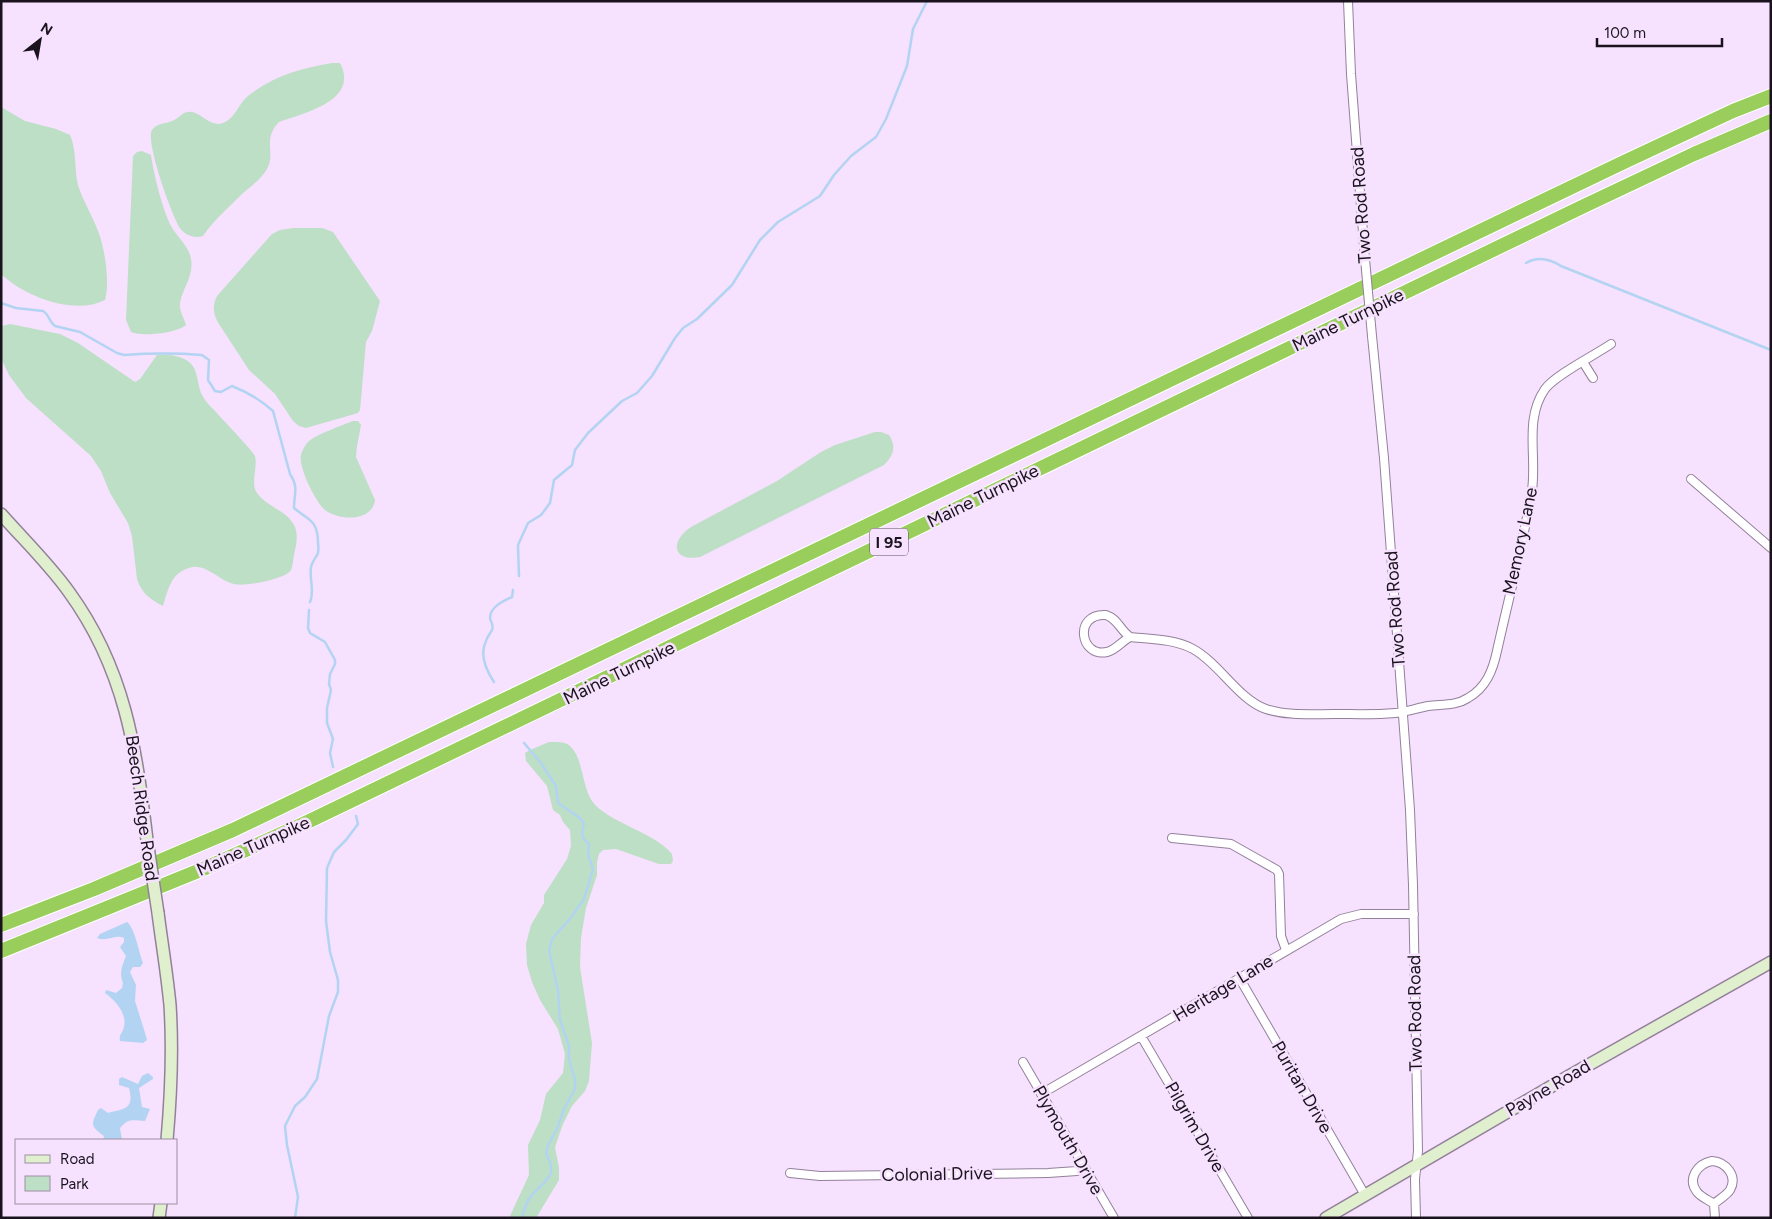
<svg xmlns="http://www.w3.org/2000/svg" width="1772" height="1219" viewBox="0 0 1772 1219" font-family="Figtree,sans-serif">
	<rect width="100%" height="100%" fill="#f6e1fe"/>
	<path fill="#bddfc5" d="M332,63h8c20,38 -37,50 -61,59 -17,17 -3,31 -12,47 -6,11 -19,19 -27,27 -13,13 -27,25 -37,40 -9,3 -18,-1 -23,-8 -8,-12 -35,-87 -28,-98 5,-7 13,-6 20,-9 6,-2 9,-8 16,-9 12,-2 21,16 35,11 12,-4 16,-20 25,-27 27,-21 52,-27 84,-33z
		M1,107l24,14 31,8 14,6c7,16 4,33 8,50 5,16 14,30 20,46 7,17 12,52 7,69 -31,16 -81,-4 -104,-26z
		M142,151l9,4c3,20 11,53 20,71 6,11 18,20 20,33 3,17 -8,28 -11,44 -1,8 4,15 6,22 -9,8 -43,12 -55,7l-5,-12 7,-164 4,-4z
		M293,228h29l11,4 47,69 -8,30 -6,11 -6,68 -2,3 -52,15 -7,-2 -6,-5 -18,-27 -26,-24 -30,-46c-6,-10 -7,-18 -2,-28l55,-62 8,-4z
		M10,324l50,10 18,9 57,39 5,-3 17,-24c12,-1 31,1 37,13 4,8 4,17 7,25 3,7 9,13 14,18 6,7 38,40 40,45 3,12 -5,27 2,37 10,14 29,17 37,32 5,9 2,20 0,30 -1,4 -1,11 -3,15 -5,9 -47,17 -57,14 -15,-3 -29,-22 -45,-16 -18,5 -21,22 -26,38 -13,-7 -21,-12 -26,-27l-5,-43 -4,-13 -18,-30 -9,-22 -10,-15 -65,-58 -17,-23 -8,-17v-28l1,-4z
		M353,421h5l3,4 -4,21 -1,11 19,43c-3,22 -35,21 -50,10 -9,-7 -27,-43 -24,-55 1,-4 4,-10 7,-13 7,-7 35,-17 45,-21z
		M875,432h6l8,3c8,12 4,21 -5,30l-184,92c-27,5 -31,-15 -9,-30l86,-46 44,-29 14,-7z
		M549,742c7,0 17,-1 22,5 12,12 11,39 21,54 16,22 61,30 80,53l1,7 -2,3h-12l-43,-15 -13,1 -4,4 -2,8v13l-11,33 -5,30 -1,29 2,13 10,63 -3,38 -4,10 -13,15 -9,18 -8,23 4,21v12l-23,38h-27l20,-43 -1,-30 12,-25 6,-26 17,-21 2,-19 -7,-25 -18,-29 -8,-18 -5,-17 -1,-21 5,-19 13,-22v-8l23,-36 4,-13 -1,-16 -7,-8 -3,-7 -7,-5 -6,-24 -21,-25 -1,-8 5,-3z"/>
	<path fill="#b2d4f2" d="M127,922c8,6 12,31 16,41l-3,4h-7l-3,5 6,13 -1,16 11,35 1,4 -4,3 -23,-2c-1,-6 1,-6 3,-11 6,-15 -7,-29 -18,-37l1,-3 10,3 6,-5 1,-5c-4,-10 -1,-17 3,-27l-6,-9 4,-5v-4c-8,-4 -17,4 -27,0l3,-4z
		M148,1073l5,4v2l-14,9 3,19 8,2 -5,12c-12,-1 -17,-3 -25,7l2,12h-19l1,-4c-14,-10 -13,-11 -6,-26l3,-2 7,5c15,-4 27,-3 21,-25l-10,-3v-6l3,-2 16,7 4,-8z"/>
	<g fill="none" stroke-linecap="round" stroke-linejoin="round">
		<path stroke="#b2d4f2" stroke-width="2.5" d="M1526,263c12,-7 24,-4 35,3l210,84
			M1,303l15,5 27,3c6,3 6,11 12,15l25,6 37,21 7,2c28,-2 52,-2 78,0l7,5 -1,20 7,11 6,1 11,-6c15,6 29,14 41,25l17,63c9,14 4,19 4,34 14,12 23,11 24,33 0,4 1,8 0,12 -2,5 -6,8 -7,14 -2,12 4,24 -1,35
			M519,576l-1,-31 10,-22 13,-8 9,-12 4,-23 18,-15 3,-15 13,-17 34,-32 15,-8 15,-17 23,-38 8,-10 14,-9 35,-34 28,-45 18,-18 42,-26 14,-21 17,-19 25,-19 10,-18 21,-53 6,-37 14,-28
			M309,610l-1,18 2,5 15,9 10,18v4l-5,10 -1,10 2,6 -4,18v15l6,16 -3,14 3,14
			M494,682c-8,-12 -15,-27 -8,-41 1,-4 4,-7 6,-11 2,-5 -1,-7 -2,-12 0,-11 13,-17 22,-21l1,-7
			M295,1218l3,-21 -11,-52 -2,-19 10,-20 10,-9 12,-18 12,-63 9,-24v-12l-8,-28 -4,-31 1,-53 7,-16 12,-12 12,-16 -2,-8
			M522,1218c2,-8 4,-16 10,-23 13,-15 27,-19 14,-41l2,-9 9,-16 7,-20 11,-20v-9l-6,-21v-13l-9,-26 -2,-30 -9,-39 3,-12 17,-19 15,-21 9,-30 -5,-14 1,-11c-8,-6 -8,-10 -5,-20l-4,-6 -22,-15 -2,-17 -15,-23 -17,-20"/>
		<defs>
			<path id="street" d="M1348,1l3,73 14,185
				M1372,336l12,122 26,352 3,75 5,266 -3,28 1,39
				M1583,362l10,16
				M1691,479l80,69
				M1106,615c12,4 14,15 24,22 -8,4 -14,13 -23,15 -27,6 -34,-39 -1,-37z
				M1130,637c20,2 45,2 63,12 26,14 46,51 73,60 21,7 46,5 68,5 20,0 40,1 61,-1 11,-1 22,-5 33,-7 14,-2 28,0 40,-8 18,-10 25,-28 29,-47 12,-54 26,-107 35,-161 5,-34 -8,-71 13,-101 10,-14 50,-34 66,-45
				M1172,838l59,6 46,26 2,4 2,62 5,14
				M1240,979l125,216
				M1141,1036l107,182
				M1023,1062l91,156
				M1041,1094l300,-175 20,-5h53
				M1712,1161c14,1 26,15 18,29 -4,6 -11,9 -16,14 -5,-4 -12,-6 -17,-12 -10,-13 0,-28 15,-31z
				M790,1173l30,3 228,-3 29,-2 8,-2
				M1714,1204l1,14"/>
			<path id="secondary" d="M1,514c23,26 48,50 68,78 56,77 67,156 78,248
				M158,913c4,31 9,61 12,92 3,45 1,90 -3,135
				M159,1218l2,-15
				M1326,1218l243,-142 202,-114"/>
			<path id="highway" d="M1,925l93,-36 139,-59 1389,-667 111,-52 38,-15
				M1,951l207,-84 91,-41 1285,-620 110,-52 77,-33"/>
		</defs>
		<use href="#street" stroke="#93809a" stroke-width="10"/>
		<use href="#secondary" stroke="#93809a" stroke-width="14"/>
		<use href="#highway" stroke="#fff" stroke-width="16"/>
		<use href="#street" stroke="#fff" stroke-width="8"/>
		<use href="#secondary" stroke="#e0f0ce" stroke-width="11"/>
		<use href="#highway" stroke="#99ce5c" stroke-width="14"/>
		<defs>
			<path id="street-bridge" d="M1365,259l7,77"/>
			<path id="secondary-bridge" d="M147,840l11,73"/>
		</defs>
		<use href="#street-bridge" stroke="#93809a" stroke-width="10" stroke-linecap="butt"/>
		<use href="#secondary-bridge" stroke="#93809a" stroke-width="14" stroke-linecap="butt"/>
		<use href="#street-bridge" stroke="#fff" stroke-width="8"/>
		<use href="#secondary-bridge" stroke="#e0f0ce" stroke-width="11"/>
	</g>
	<g text-anchor="middle" stroke-width="5" stroke-linejoin="round" paint-order="stroke">
		<rect fill="#f6e1fe" stroke="#5c5160" stroke-width="1" x="870" y="528.5" width="38" height="27" rx="4"/>
		<g font-size="16" font-weight="bold" fill="#1a131d">
			<text x="889" y="548">I 95</text>
		</g>
		<g font-size="18" fill="#1a131d" stroke="#f6e1fe">
			<text transform="translate(1361 205) rotate(-94)" y="6">Two Rod Road</text>
			<text transform="translate(1348 320) rotate(-26)" y="6">Maine Turnpike</text>
			<text transform="translate(983 496) rotate(-26)" y="6">Maine Turnpike</text>
			<text transform="translate(1520 541) rotate(-78)" y="6">Memory Lane</text>
			<text transform="translate(1395 609) rotate(-94)" y="6">Two Rod Road</text>
			<text transform="translate(619 673) rotate(-26)" y="6">Maine Turnpike</text>
			<text transform="translate(142 808) rotate(82)" y="6">Beech Ridge Road</text>
			<text transform="translate(253 846) rotate(-24)" y="6">Maine Turnpike</text>
			<text transform="translate(1223 988) rotate(-31)" y="6">Heritage Lane</text>
			<text transform="translate(1415 1013) rotate(-91)" y="6">Two Rod Road</text>
			<text transform="translate(1302 1087) rotate(60)" y="6">Puritan Drive</text>
			<text transform="translate(1548 1088) rotate(-30)" y="6">Payne Road</text>
			<text transform="translate(1195 1127) rotate(60)" y="6">Pilgrim Drive</text>
			<text transform="translate(1068 1140) rotate(60)" y="6">Plymouth Drive</text>
			<text transform="translate(937 1174) rotate(-1)" y="6">Colonial Drive</text>
		</g>
	</g>
	<rect width="1772" height="1219" fill="none" stroke="#1a131d" stroke-width="5"/>
	<rect x="15" y="1139" width="162" height="65" fill="#f6e1fe" stroke="#9e8fa4"/>
	<rect x="25" y="1155" width="25" height="8" fill="#e0f0ce" stroke="#9e8fa4"/>
	<text x="60" y="1164" font-size="15" fill="#1a131d">Road</text>
	<rect x="25" y="1176" width="25" height="15" fill="#bddfc5" stroke="#9e8fa4"/>
	<text x="60" y="1189" font-size="15" fill="#1a131d">Park</text>
	<g transform="translate(40 40) rotate(31)" stroke="#f6e1fe" stroke-width="4" paint-order="stroke">
	<path d="M0-4L9 19L0 12L-9 19Z" fill="#1a131d"/>
	<text y="-8" font-size="14" font-weight="bold" text-anchor="middle" fill="#1a131d">N</text>
	</g>
	<path d="M1597 38v8h125v-8" fill="none" stroke="#1a131d" stroke-width="2.5"/>
	<text x="1604" y="38" font-size="15" fill="#1a131d" stroke="#f6e1fe" stroke-width="4" paint-order="stroke">100 m</text>
</svg>
